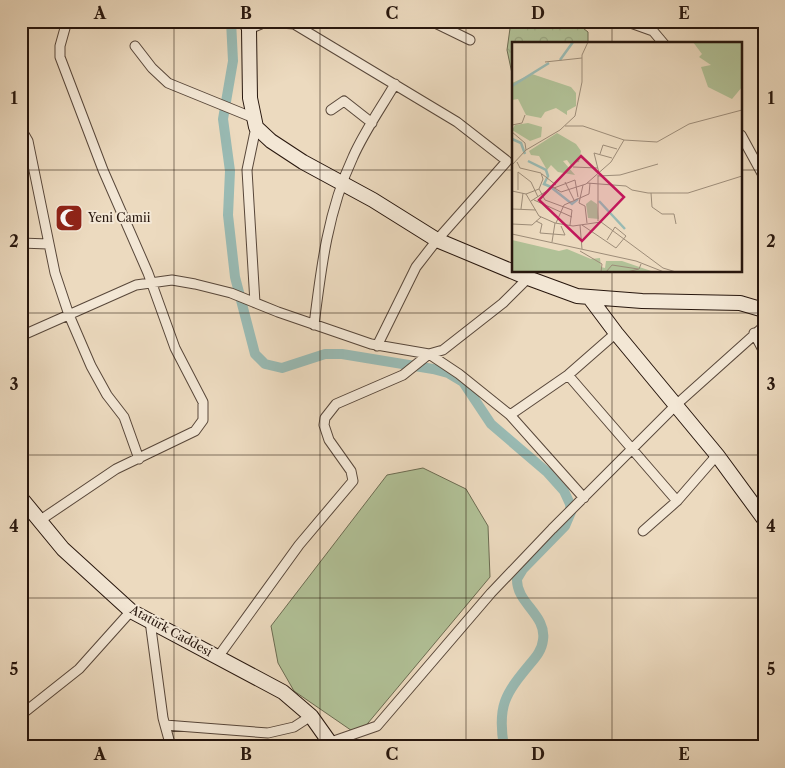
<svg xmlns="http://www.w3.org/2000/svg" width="785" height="768" viewBox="0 0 785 768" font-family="'Libre Caslon Text',serif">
	<defs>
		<pattern id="forest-crowns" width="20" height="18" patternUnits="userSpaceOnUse" patternTransform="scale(1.25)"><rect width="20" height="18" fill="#b1c197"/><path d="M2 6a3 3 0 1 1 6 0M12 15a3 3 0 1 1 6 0" fill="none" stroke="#98a581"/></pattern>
	</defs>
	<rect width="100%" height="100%" fill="#ecdabf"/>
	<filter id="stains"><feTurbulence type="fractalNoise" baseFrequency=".004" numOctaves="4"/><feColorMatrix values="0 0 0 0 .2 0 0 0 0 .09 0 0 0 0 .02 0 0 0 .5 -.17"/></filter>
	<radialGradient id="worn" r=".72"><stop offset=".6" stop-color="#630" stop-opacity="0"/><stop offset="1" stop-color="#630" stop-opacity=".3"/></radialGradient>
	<path fill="url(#forest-crowns)" stroke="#6c6c52" d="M511,21h63l14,11v12h-74v39l-7,-33z"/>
	<path fill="#b1c197" stroke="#6c6c52" d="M423,468l43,21 22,37 2,51 -132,158 -64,-44 -16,-28 -7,-37 116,-151z"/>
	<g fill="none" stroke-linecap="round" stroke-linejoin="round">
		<path stroke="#99bab3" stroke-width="10" d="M231,21l2,40 -10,58 7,52 -2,44 7,62 20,77 10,10 17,4 43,-14h17l91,15 15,4 15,9 28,42 56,48 17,19 6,13 1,8 -6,14 -42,43 -6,10c-1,24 30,36 26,61 -1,10 -7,17 -13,24 -25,30 -33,42 -26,83"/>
		<defs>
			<path id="street" d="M431,21l39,19
				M625,21l28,10 11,13
				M249,29l17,-7 28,2 163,98 50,39 -70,79 -21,27 -39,79
				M135,46l17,22 16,15 86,35
				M331,110l13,-9 28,22
				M21,129l7,12 27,132 14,42 22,51 16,29 17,22 15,42
				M741,135l23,42
				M21,243l27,1
				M255,303l-8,-133 9,-43
				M314,325c7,-57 14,-115 39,-168 11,-25 28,-49 42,-73
				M754,333l10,19
				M21,336l115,-51 36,-5 23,4 36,9 47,19 93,32 58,10 30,20 51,41 58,-40 48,-42
				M568,375l109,126
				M510,415l74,83
				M39,521l77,-52 79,-38 8,-11v-18l-28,-54 -27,-75 -45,-103 -43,-113v-11l7,-25
				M643,531l34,-30 40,-46
				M150,621l13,97 8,29
				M218,657l81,-112 54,-64 -2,-10 -22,-31 -5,-15 1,-7 11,-14 67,-29 26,-21 14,-4 60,-47 25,-25
				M21,715l58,-46 52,-58
				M165,725l103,8 26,-6 17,-11
				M331,742l46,-16 114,-133 61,-64 125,-125 87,-78"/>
			<path id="secondary" d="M246,21l3,8 1,69 6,29 15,14 32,21 70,38 64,40 91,38 49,18 65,5 98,2 24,7
				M589,297l27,36 101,122 47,64
				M21,498l42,51 68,62 152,81 28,24 22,31"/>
		</defs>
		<use href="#street" stroke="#58473a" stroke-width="11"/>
		<use href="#secondary" stroke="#27160d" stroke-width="16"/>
		<use href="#street" stroke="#f3e7d5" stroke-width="9"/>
		<use href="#secondary" stroke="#f3e7d5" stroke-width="14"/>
	</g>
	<path fill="none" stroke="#27160d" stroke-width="1" stroke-opacity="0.55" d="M174,21v726M320,21v726M466,21v726M612,21v23M21,170h493M741,170h23M612,271v476M21,313h743M21,455h743M21,598h743"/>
	<defs>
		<symbol id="mosque-square" viewBox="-11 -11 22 22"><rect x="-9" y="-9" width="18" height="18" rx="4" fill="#8f2418" stroke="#f3e7d5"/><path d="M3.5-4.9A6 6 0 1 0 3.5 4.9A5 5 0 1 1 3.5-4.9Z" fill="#fff"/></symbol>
	</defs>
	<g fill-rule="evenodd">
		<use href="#mosque-square" x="53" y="202" width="32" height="32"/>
	</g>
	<g text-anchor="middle" stroke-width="4" stroke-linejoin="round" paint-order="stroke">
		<g font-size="12" fill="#27160d" stroke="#f3e7d5" text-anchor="start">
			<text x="88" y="222">Yeni Camii</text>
		</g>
		<g font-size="12" fill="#27160d" stroke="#f3e7d5">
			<text transform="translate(171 631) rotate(29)" y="4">Atatürk Caddesi</text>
		</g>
	</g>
	<g transform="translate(512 42)">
		<rect width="230" height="230" fill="#ecdabf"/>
		<path d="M181,0h49v45l-10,12 -24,-12 -7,-20 10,-2 -12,-8 3,-3zM20,32l39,13 5,6v13l-9,5v4l-11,-7 -11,4 -4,6 -15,-3 -8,-16 -6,1v-17zM16,81l14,4 -1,10 -11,4 -18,-11 3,-5zM45,91l19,11 5,7 -2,11 -7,1v4l-5,-7 -4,1 12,14 -17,-3 -7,-7 -4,5 -8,-14 -8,-1 -2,-4zM0,198l47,11 8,-2 24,10 9,-1 1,9 4,1 1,-7h16l32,11h-142z" fill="#b1c197"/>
		<path d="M79,158l6,4 2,15 -11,-1 -2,-14z" fill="#b1c197"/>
		<path fill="none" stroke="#99bab3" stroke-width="2.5" d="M48,18l13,-18M0,44l37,-23M0,97l9,4 4,11M16,119l18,9 2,6 -4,8 7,3M40,146l20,16 6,-5M87,159l26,28"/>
		<path fill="none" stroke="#9d8c78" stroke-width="1" d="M33,20l37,-4M0,83l10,-2 3,-8M53,84h18l41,14M0,90l13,11 1,7M88,112l3,-9 14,4M5,120l3,6 21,5 2,6 -4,10M0,123l14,-15 34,-20 15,-14 7,-34v-27l6,-13M61,125l25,1M6,130l13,10 7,15M6,130v18M87,131l-5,-20 18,5M30,132l14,11M86,134l22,-1 38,-11M53,140l9,18M75,141l39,3 6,4 16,3h40l54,-17M71,143l-4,18 6,3 2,17M42,146l21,-8 3,17M0,149l14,3 13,22 16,7 18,3 28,-4 62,46 13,4M139,151l1,14 10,7h12l2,10M14,152l13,-5 6,11 27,10 -2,15M22,158l38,17M19,159l22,-14 8,5 25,-8 25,-22 13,-22 33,2 32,-18 53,-14M0,167l24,1M9,167l2,-16M24,179l6,3 -2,9 25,2 -4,-9M86,179v-46M44,181l8,-18 25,-11 1,-11M0,182l20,1 9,-8M68,183l2,24M70,183l34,23 10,-12 -11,-9 -8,13M0,192l124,27 28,11M40,200l3,-19M68,209l22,13 -1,8M94,230l6,-7 26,4M115,230l12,-3 2,-5"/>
		<path fill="#c2185b" fill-opacity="0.15" stroke="#c2185b" stroke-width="2.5" d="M69,114l43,41 -42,44 -43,-41z"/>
		<rect width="230" height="230" fill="none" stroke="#27160d" stroke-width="2.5"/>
	</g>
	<rect width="785" height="768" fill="none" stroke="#ecdabf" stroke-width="55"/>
	<rect x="28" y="28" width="730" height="712" fill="none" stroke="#27160d" stroke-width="2"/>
	<g font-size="16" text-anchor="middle" font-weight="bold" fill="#27160d">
		<text x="100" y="19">A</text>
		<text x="246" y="19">B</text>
		<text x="392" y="19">C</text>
		<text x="538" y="19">D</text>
		<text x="684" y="19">E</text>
		<text x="14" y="104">1</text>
		<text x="771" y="104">1</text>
		<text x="14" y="247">2</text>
		<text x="771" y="247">2</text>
		<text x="14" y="390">3</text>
		<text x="771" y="390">3</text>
		<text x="14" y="532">4</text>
		<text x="771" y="532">4</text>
		<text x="14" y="675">5</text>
		<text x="771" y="675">5</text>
		<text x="100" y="760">A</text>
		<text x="246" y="760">B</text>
		<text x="392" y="760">C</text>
		<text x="538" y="760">D</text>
		<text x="684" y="760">E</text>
	</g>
	<rect width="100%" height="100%" filter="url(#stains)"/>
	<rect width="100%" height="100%" fill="url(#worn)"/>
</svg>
